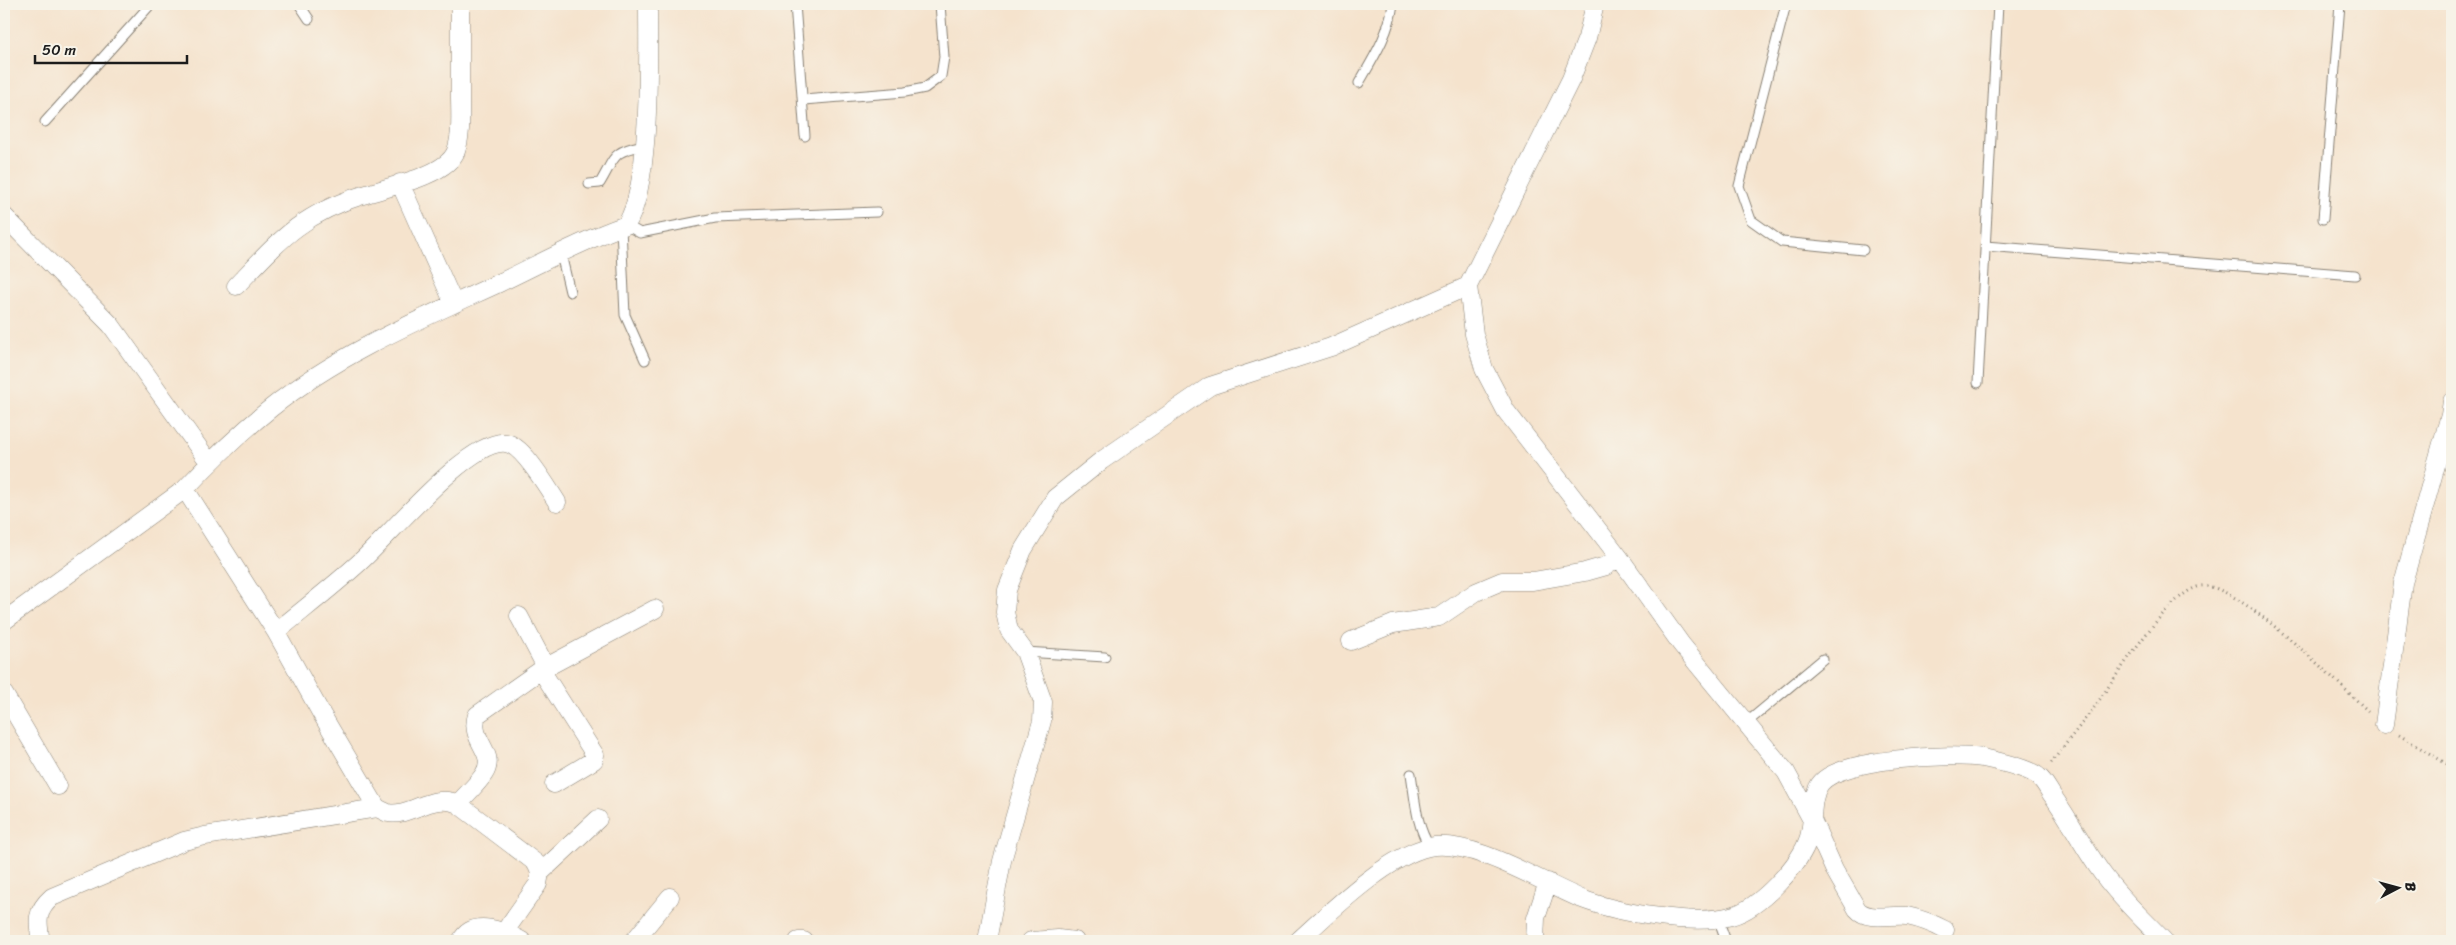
<svg xmlns="http://www.w3.org/2000/svg" width="2456" height="945" viewBox="0 0 2456 945" font-family="Sriracha,sans-serif">
	<rect width="100%" height="100%" fill="#f7f3e8"/>
	<filter id="ink" filterUnits="userSpaceOnUse"><feTurbulence type="fractalNoise" baseFrequency=".02" numOctaves="2"/><feDisplacementMap in="SourceGraphic" scale="10" xChannelSelector="R" yChannelSelector="G"/><feConvolveMatrix kernelMatrix="1 2 1 2 8 2 1 2 1" color-interpolation-filters="sRGB"/></filter>
	<filter id="wash" filterUnits="userSpaceOnUse"><feTurbulence type="fractalNoise" baseFrequency=".0096" numOctaves="4" result="noise"/><feDisplacementMap in="SourceGraphic" scale="20" xChannelSelector="R" yChannelSelector="G"/><feGaussianBlur stdDeviation="1.12" result="paint"/><feColorMatrix in="noise" values="0 0 0 0 0 0 0 0 0 0 0 0 0 0 0 0 0 1.4 0 .05"/><feComposite in="paint" operator="in"/></filter>
	<g filter="url(#wash)">
		<rect width="100%" height="100%" fill="#f5e3cd"/>
	</g>
	<g filter="url(#ink)">
		<g fill="none" stroke-linecap="round" stroke-linejoin="round">
			<defs>
				<path id="lane" d="M299,4l10,15
					M795,4l10,132
					M1786,4l-47,182 12,34 31,22 81,8
					M1359,83c15,-26 30,-49 34,-79
					M803,100l102,-8 20,-4 16,-12 3,-19 -4,-53
					M45,122l106,-118
					M589,184l11,-1c16,-27 11,-31 44,-38
					M2323,219l17,-215
					M626,225l14,8 75,-15 162,-6
					M621,227l4,88 20,45
					M1985,246l370,29
					M561,254l9,38
					M1978,383l20,-379
					M1025,652l80,5
					M1745,724l78,-65
					M1411,774c4,24 5,52 19,73
					M1718,919l8,22"/>
				<path id="street" d="M1595,4l-8,34 -16,41 -103,207 6,48 10,35 22,42 113,146 62,87 105,128 27,50 21,47 23,40c11,13 34,5 50,7 14,3 25,7 38,14
					M400,183l54,121
					M4,216l107,109 98,137
					M236,286c43,-45 65,-72 127,-91 24,-8 84,-19 93,-44 6,-17 4,-38 4,-56 0,-31 0,-61 0,-91
					M185,489l91,143 45,81 56,95c3,1 8,4 11,5 23,4 45,-21 70,-9l78,59 4,10 -2,11 -33,47
					M519,616l27,51
					M4,621l181,-132c27,-29 55,-56 86,-81 67,-54 150,-89 228,-125 42,-20 84,-43 127,-58 26,-39 22,-172 22,-221
					M276,632c29,-24 58,-46 85,-71 28,-25 109,-123 145,-118 17,2 41,44 51,59
					M1351,641l42,-17 46,-7 37,-25 26,-11h31l52,-9 21,-6 13,-9
					M541,670l54,85 -1,5 -40,24
					M4,694l54,92
					M2384,725l19,-142 47,-168 2,-14
					M458,804c8,-10 19,-19 26,-30 14,-22 -16,-33 -7,-59l64,-45 114,-61
					M540,873l58,-54
					M41,941c-4,-20 -5,-30 11,-44l132,-56 21,-5 172,-28
					M461,941c12,-24 45,-9 61,0
					M634,941l36,-44
					M798,941h6
					M987,941l15,-80 40,-140 1,-19 -18,-50 -16,-22 -4,-18 2,-22 16,-40 32,-52 46,-37 109,-75 121,-39 137,-61
					M1031,941l27,-2 17,2
					M1298,941c32,-29 89,-85 131,-94 43,-9 113,36 153,52 36,14 112,27 149,17 28,-7 70,-52 78,-79 5,-17 1,-39 11,-53 18,-26 132,-31 163,-26 14,3 46,10 56,19 5,4 9,12 13,18 19,26 33,56 53,82 17,23 39,43 59,64
					M1535,941l1,-23 12,-36"/>
			</defs>
			<use href="#lane" stroke="#888074" stroke-width="11"/>
			<use href="#street" stroke="#888074" stroke-width="19"/>
			<path stroke="#888074" stroke-width="3" stroke-dasharray="1 4" stroke-linecap="butt" d="M2399,735l53,32
				M2051,763c14,-18 28,-36 42,-54 21,-28 75,-118 108,-123 35,-5 139,99 167,125"/>
			<use href="#lane" stroke="#fff" stroke-width="9"/>
			<use href="#street" stroke="#fff" stroke-width="18"/>
		</g>
	</g>
	<rect width="2456" height="945" fill="none" stroke="#f7f3e8" stroke-width="20"/>
	<g transform="translate(2398 888) rotate(84)" stroke="#f7f3e8" stroke-width="4" paint-order="stroke">
	<path d="M0-4L9 19L0 12L-9 19Z" fill="#1c1c1c"/>
	<text y="-8" font-size="14" font-weight="bold" text-anchor="middle" fill="#1c1c1c">B</text>
	</g>
	<path d="M35 55v8h152v-8" fill="none" stroke="#1c1c1c" stroke-width="2.5"/>
	<text x="42" y="55" font-size="15" fill="#1c1c1c" stroke="#f7f3e8" stroke-width="4" paint-order="stroke">50 m</text>
</svg>
